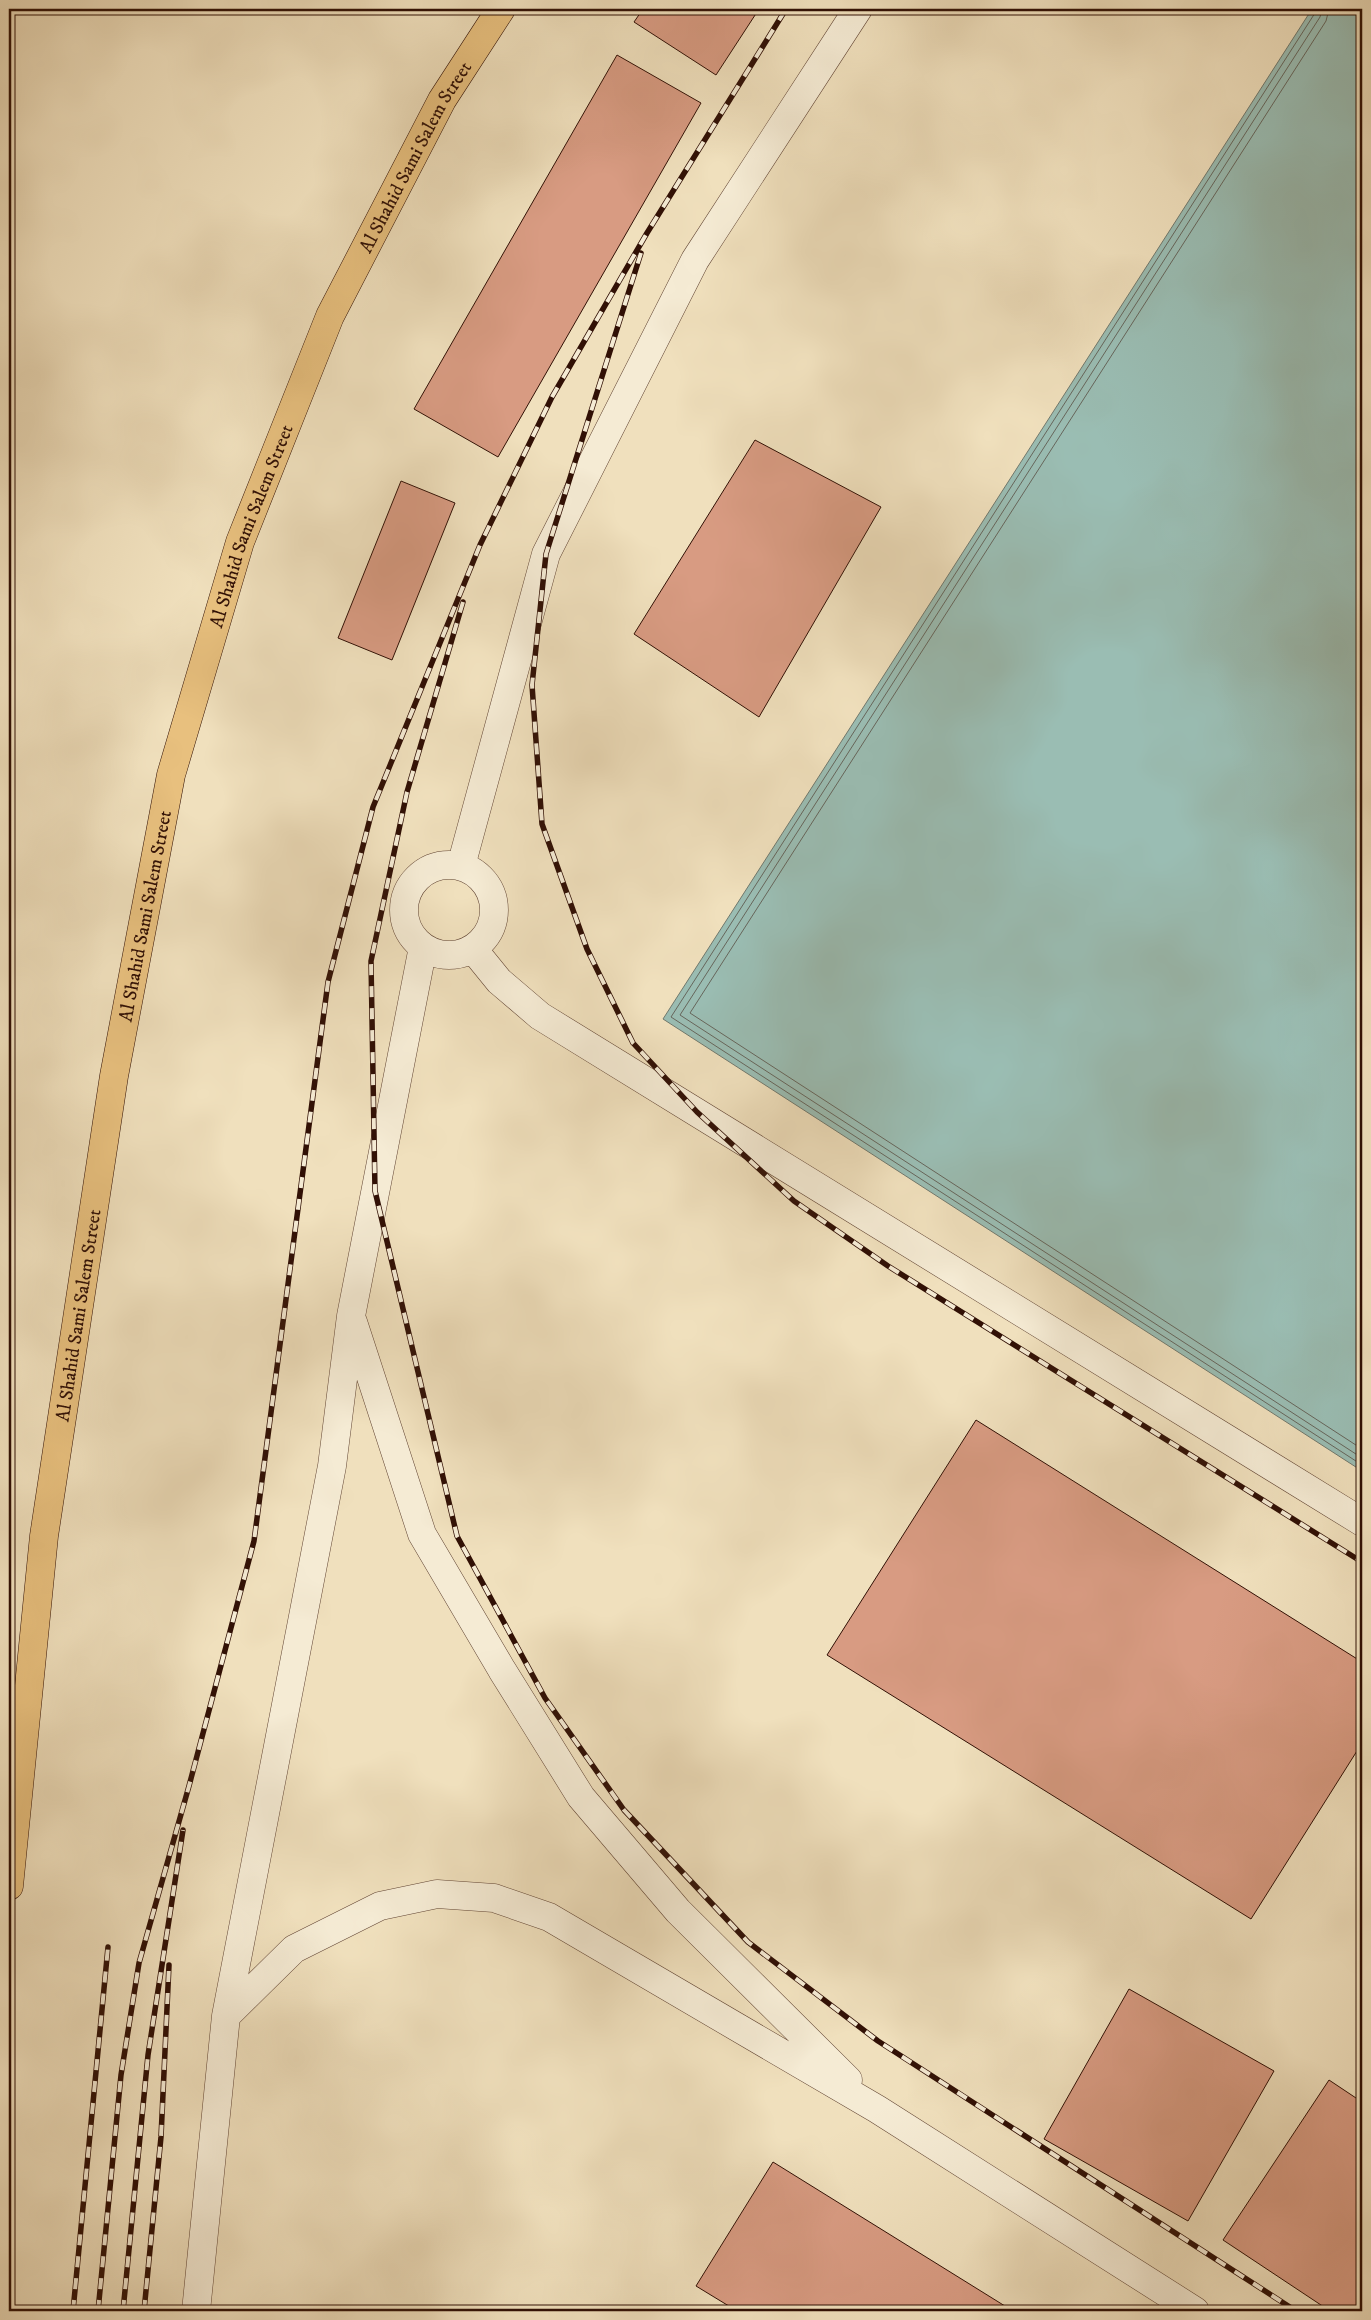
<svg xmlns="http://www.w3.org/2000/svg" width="1371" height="2320" viewBox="0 0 1371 2320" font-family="'IM FELL DW Pica',serif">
	<rect width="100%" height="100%" fill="#f0e0bd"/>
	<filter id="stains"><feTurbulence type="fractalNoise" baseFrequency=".004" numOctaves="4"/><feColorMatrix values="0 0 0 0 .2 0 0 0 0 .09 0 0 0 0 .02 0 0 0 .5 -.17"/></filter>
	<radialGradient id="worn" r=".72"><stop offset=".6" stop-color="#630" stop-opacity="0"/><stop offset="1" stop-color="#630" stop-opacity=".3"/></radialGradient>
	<path fill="#9abdb3" stroke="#70786d" d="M1312,9h50v1462l-699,-452z"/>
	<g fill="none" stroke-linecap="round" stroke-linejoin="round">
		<path stroke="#66665c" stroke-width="1" d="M1316,9l-1,4 -644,1004 691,448
			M1322,9l-2,8 -640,998 682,443
			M1329,9l-3,12 -636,992 672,436"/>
	</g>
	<path fill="#d89b82" stroke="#311005" d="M643,9h116l-43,66 -82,-53z
		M617,55l84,48 -203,354 -84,-48z
		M755,440l126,67 -122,210 -125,-83z
		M401,481l54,22 -63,157 -54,-22z
		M976,1420l386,242v81l-111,176 -424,-264z
		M1129,1989l145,82 -86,150 -144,-82z
		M1329,2080l33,22v209h-32l-107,-71z
		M773,2162l240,149h-276l-41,-25z"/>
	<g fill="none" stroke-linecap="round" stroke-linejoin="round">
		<defs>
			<path id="minor" d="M404 910a45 45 0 1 1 90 0a45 45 0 1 1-90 0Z
				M461,866l85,-312 149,-294 163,-251
				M473,949l26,32 41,35 822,506
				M353,1322l69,212 80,136 79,127 97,114 170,169
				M226,2016l68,-67 86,-43 57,-12 57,4 55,19 328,192 318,202
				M196,2311l30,-295 106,-550 19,-150 72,-369"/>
			<g id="major">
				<path id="s1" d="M9,1886l35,-350 70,-460 57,-301 69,-233 90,-226 112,-216 59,-91"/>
			</g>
		</defs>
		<use href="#minor" stroke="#614433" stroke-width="29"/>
		<use href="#major" stroke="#311005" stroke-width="29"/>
		<use href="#minor" stroke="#f5ebd4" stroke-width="28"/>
		<use href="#major" stroke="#e8c07e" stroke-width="28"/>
		<defs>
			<path id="rail" d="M641,253l-95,301 -14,131 10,139 45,125 46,94 64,69 97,89 94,65 474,296
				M463,602l-56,190 -36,169 4,230 82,345 88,162 79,112 124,132 130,99 418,270
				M73,2311l35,-364
				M98,2311l23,-236 18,-112 50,-177 65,-245 74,-559 45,-175 107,-262 72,-148 95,-164 139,-224
				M123,2311l25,-256 35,-225
				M144,2311l17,-174 8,-172"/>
		</defs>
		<use href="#rail" stroke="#311005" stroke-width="5.5"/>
		<use href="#rail" stroke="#f5ebd4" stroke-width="4" stroke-dasharray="11" stroke-linecap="butt"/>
	</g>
	<g text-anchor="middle" stroke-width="4" stroke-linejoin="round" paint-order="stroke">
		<g font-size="19" fill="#311005" stroke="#f5ebd4">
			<text dy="7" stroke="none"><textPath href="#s1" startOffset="1790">Al Shahid Sami Salem Street</textPath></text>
			<text dy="7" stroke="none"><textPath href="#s1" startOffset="1385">Al Shahid Sami Salem Street</textPath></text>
			<text dy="7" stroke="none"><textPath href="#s1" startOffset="980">Al Shahid Sami Salem Street</textPath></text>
			<text dy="7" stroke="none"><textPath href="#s1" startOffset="575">Al Shahid Sami Salem Street</textPath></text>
		</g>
	</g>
	<rect width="1371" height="2320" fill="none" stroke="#f0e0bd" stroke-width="30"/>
	<rect x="10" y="10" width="1351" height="2300" fill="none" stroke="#311005" stroke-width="2.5"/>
	<rect x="15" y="15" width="1341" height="2290" fill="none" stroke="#311005"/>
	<rect width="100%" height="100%" filter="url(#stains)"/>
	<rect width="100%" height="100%" fill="url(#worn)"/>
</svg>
